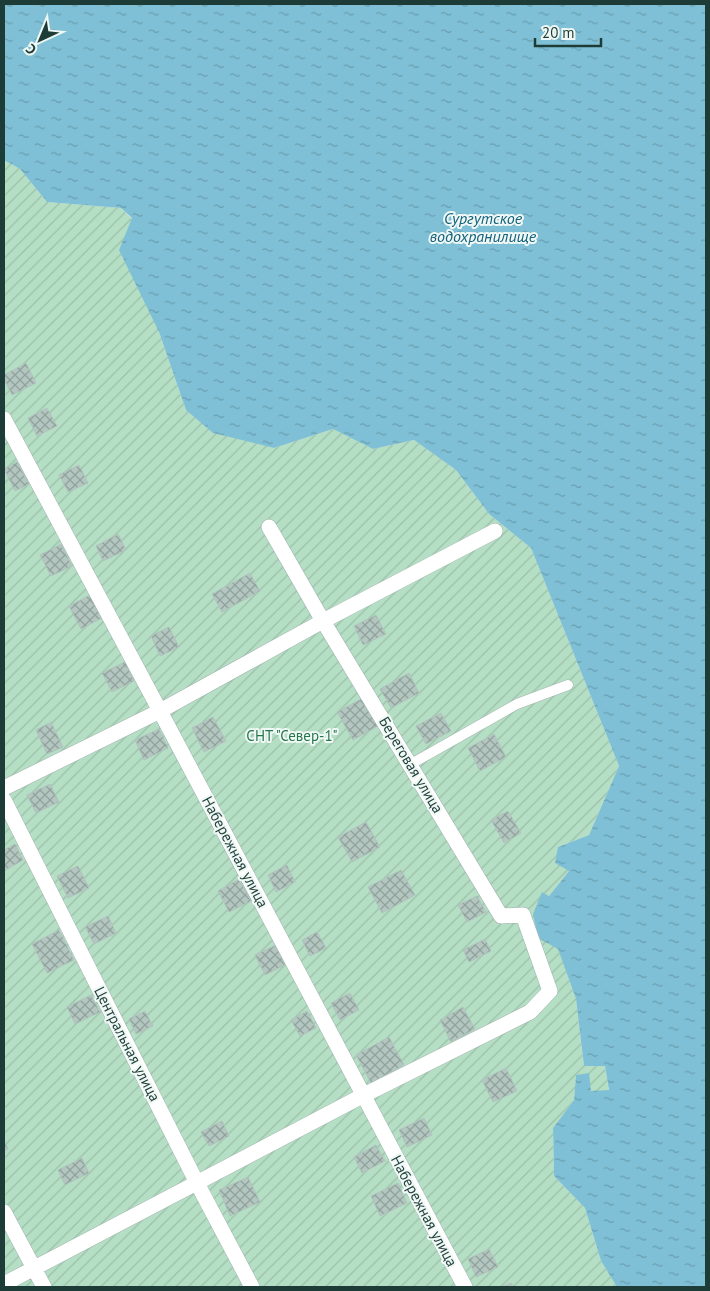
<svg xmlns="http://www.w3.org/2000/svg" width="710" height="1291" viewBox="0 0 710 1291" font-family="'PT Sans',sans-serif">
	<defs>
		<pattern id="garden-furrows" width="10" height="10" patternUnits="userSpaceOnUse" patternTransform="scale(1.25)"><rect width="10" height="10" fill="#b5dfc4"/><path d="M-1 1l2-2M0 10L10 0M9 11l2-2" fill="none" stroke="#9bc0a9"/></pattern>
		<pattern id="water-ripples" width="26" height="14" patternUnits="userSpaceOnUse" patternTransform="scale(1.25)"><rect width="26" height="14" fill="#80c0d6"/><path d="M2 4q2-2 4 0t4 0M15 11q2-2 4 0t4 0" fill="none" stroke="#689dae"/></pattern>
		<pattern id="building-cross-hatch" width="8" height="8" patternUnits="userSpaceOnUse" patternTransform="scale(1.25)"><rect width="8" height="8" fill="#b3c6c0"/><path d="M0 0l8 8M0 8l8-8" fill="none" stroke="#91a29d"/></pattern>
	</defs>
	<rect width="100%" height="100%" fill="#deebe7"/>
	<path fill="url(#garden-furrows)" d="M4,160l16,9 27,33 74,6 11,11 27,113 27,78 88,38 59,-19 40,20 41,-9 42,30 33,44 42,34 88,218 -30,69 -31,12 11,24 -20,25 -7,-3 -4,45 20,10 18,51 8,67h21l4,25h-18l-15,-15 -2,24 -21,28 1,48 31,32 16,53 16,26h-613z"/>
	<path fill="url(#water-ripples)" d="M4,4h702v1283h-89l-16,-26 -16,-53 -31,-32 -1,-48 21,-28 2,-25 13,-2 2,18 18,-1 -4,-24h-21l-8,-67 -18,-50 -20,-11 -5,-24 9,-22 7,4 20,-25 -14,-8 3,-16 31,-12 30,-69 -88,-218 -42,-34 -33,-44 -42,-30 -41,9 -40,-20 -59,19 -61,-15 -27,-23 -27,-78 -40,-82 13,-32 -11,-10 -74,-6 -27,-33 -16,-9z"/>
	<path fill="url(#building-cross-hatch)" stroke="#b0c5bf" d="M26,363l10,20 -24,12 -8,-16v-4z
		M47,408l10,18 -20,10 -9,-18z
		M17,462l12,22 -14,7 -11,-22z
		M79,465l9,18 -20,9 -9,-17z
		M118,534l8,16 -23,11 -7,-15z
		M61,544l11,22 -21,10 -11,-21z
		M250,573l10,18 -38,21 -10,-18z
		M90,595l12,23 -21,11 -12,-23z
		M376,615l10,19 -23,11 -9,-19z
		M169,627l10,20 -19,9 -9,-20z
		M125,662l9,19 -22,11 -10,-19z
		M409,673l10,20 -28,15 -11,-19z
		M363,698l15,28 -25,14 -16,-28z
		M441,713l10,18 -25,13 -10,-18z
		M213,717l13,24 -22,11 -12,-24z
		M51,722l12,25 -16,7 -11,-24z
		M159,729l9,19 -24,12 -9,-20z
		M494,734l12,23 -26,14 -12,-23z
		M50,784l9,18 -23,11 -9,-18z
		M508,811l13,22 -17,10 -13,-23z
		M366,822l14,25 -28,15 -14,-25z
		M15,844l8,16 -19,11v-21z
		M287,865l8,17 -19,10 -8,-17z
		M78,866l11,22 -21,10 -11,-22z
		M401,870l14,25 -33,18 -14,-26z
		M239,879l12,22 -22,11 -11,-21z
		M477,896l9,16 -19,10 -9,-17z
		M108,916l8,17 -22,11 -9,-17z
		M59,930l15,30 -27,13 -15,-29z
		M317,932l9,16 -16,8 -8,-16z
		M485,939l6,12 -22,11 -6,-12z
		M276,945l9,20 -20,10 -10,-20z
		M350,993l9,17 -19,10 -9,-17z
		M91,995l9,17 -25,12 -8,-17z
		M463,1007l12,22 -24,13 -11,-22z
		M145,1011l8,15 -17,8 -7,-15z
		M307,1011l9,17 -16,8 -9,-16z
		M389,1037l15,28 -33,18 -15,-28z
		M506,1068l11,23 -24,11 -11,-22z
		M424,1118l8,17 -25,12 -8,-17z
		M222,1121l7,15 -20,10 -8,-14z
		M4,1140l4,9 -4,2z
		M376,1145l9,16 -23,12 -8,-16z
		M82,1158l7,15 -24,12 -7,-15z
		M248,1177l12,25 -30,14 -11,-26z
		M398,1183l9,20 -27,13 -9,-20z
		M489,1249l9,18 -22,10 -8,-18z
		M511,1283l3,4h-12z"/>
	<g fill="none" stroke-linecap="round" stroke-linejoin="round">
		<defs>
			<path id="lane" d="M411,764l106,-60 51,-19"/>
			<path id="street" d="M4,419l156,292 305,576
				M4,788l156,-77 163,-90 172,-90
				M4,800l193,383 55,104
				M4,1212l40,75
				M4,1284l360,-189 166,-83 20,-21 -27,-76 -22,1 -178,-295 -54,-94"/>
		</defs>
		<use href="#lane" stroke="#a1b3af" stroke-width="11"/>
		<use href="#street" stroke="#a1b3af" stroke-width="16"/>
		<use href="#lane" stroke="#fff" stroke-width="10"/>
		<use href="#street" stroke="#fff" stroke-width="15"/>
	</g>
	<g text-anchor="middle" stroke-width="4" stroke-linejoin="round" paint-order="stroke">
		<g font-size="15" fill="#25764d" stroke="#eff8f4">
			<text x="292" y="741">СНТ "Север-1"</text>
		</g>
		<g font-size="15" fill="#1e3c37" stroke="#eff8f4">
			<text transform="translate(411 765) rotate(59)" y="5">Береговая улица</text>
			<text transform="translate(235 852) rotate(62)" y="5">Набережная улица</text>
			<text transform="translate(127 1044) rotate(63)" y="5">Центральная улица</text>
			<text transform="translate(424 1211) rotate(62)" y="5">Набережная улица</text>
		</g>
		<g font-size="16" font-style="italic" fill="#13617d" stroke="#eff8f4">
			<text x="483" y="224">Сургутское<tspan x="483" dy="18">водохранилище</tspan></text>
		</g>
	</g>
	<rect width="710" height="1291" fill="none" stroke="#1e3c37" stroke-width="10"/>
	<g transform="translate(40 40) rotate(224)" stroke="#eff8f4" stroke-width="4" paint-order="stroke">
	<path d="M0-4L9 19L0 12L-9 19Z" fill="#1e3c37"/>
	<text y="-8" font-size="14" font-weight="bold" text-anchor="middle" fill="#1e3c37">С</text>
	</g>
	<path d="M535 38v8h66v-8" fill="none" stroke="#1e3c37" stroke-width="2.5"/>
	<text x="542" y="38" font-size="15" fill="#1e3c37" stroke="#eff8f4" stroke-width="4" paint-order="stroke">20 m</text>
</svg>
